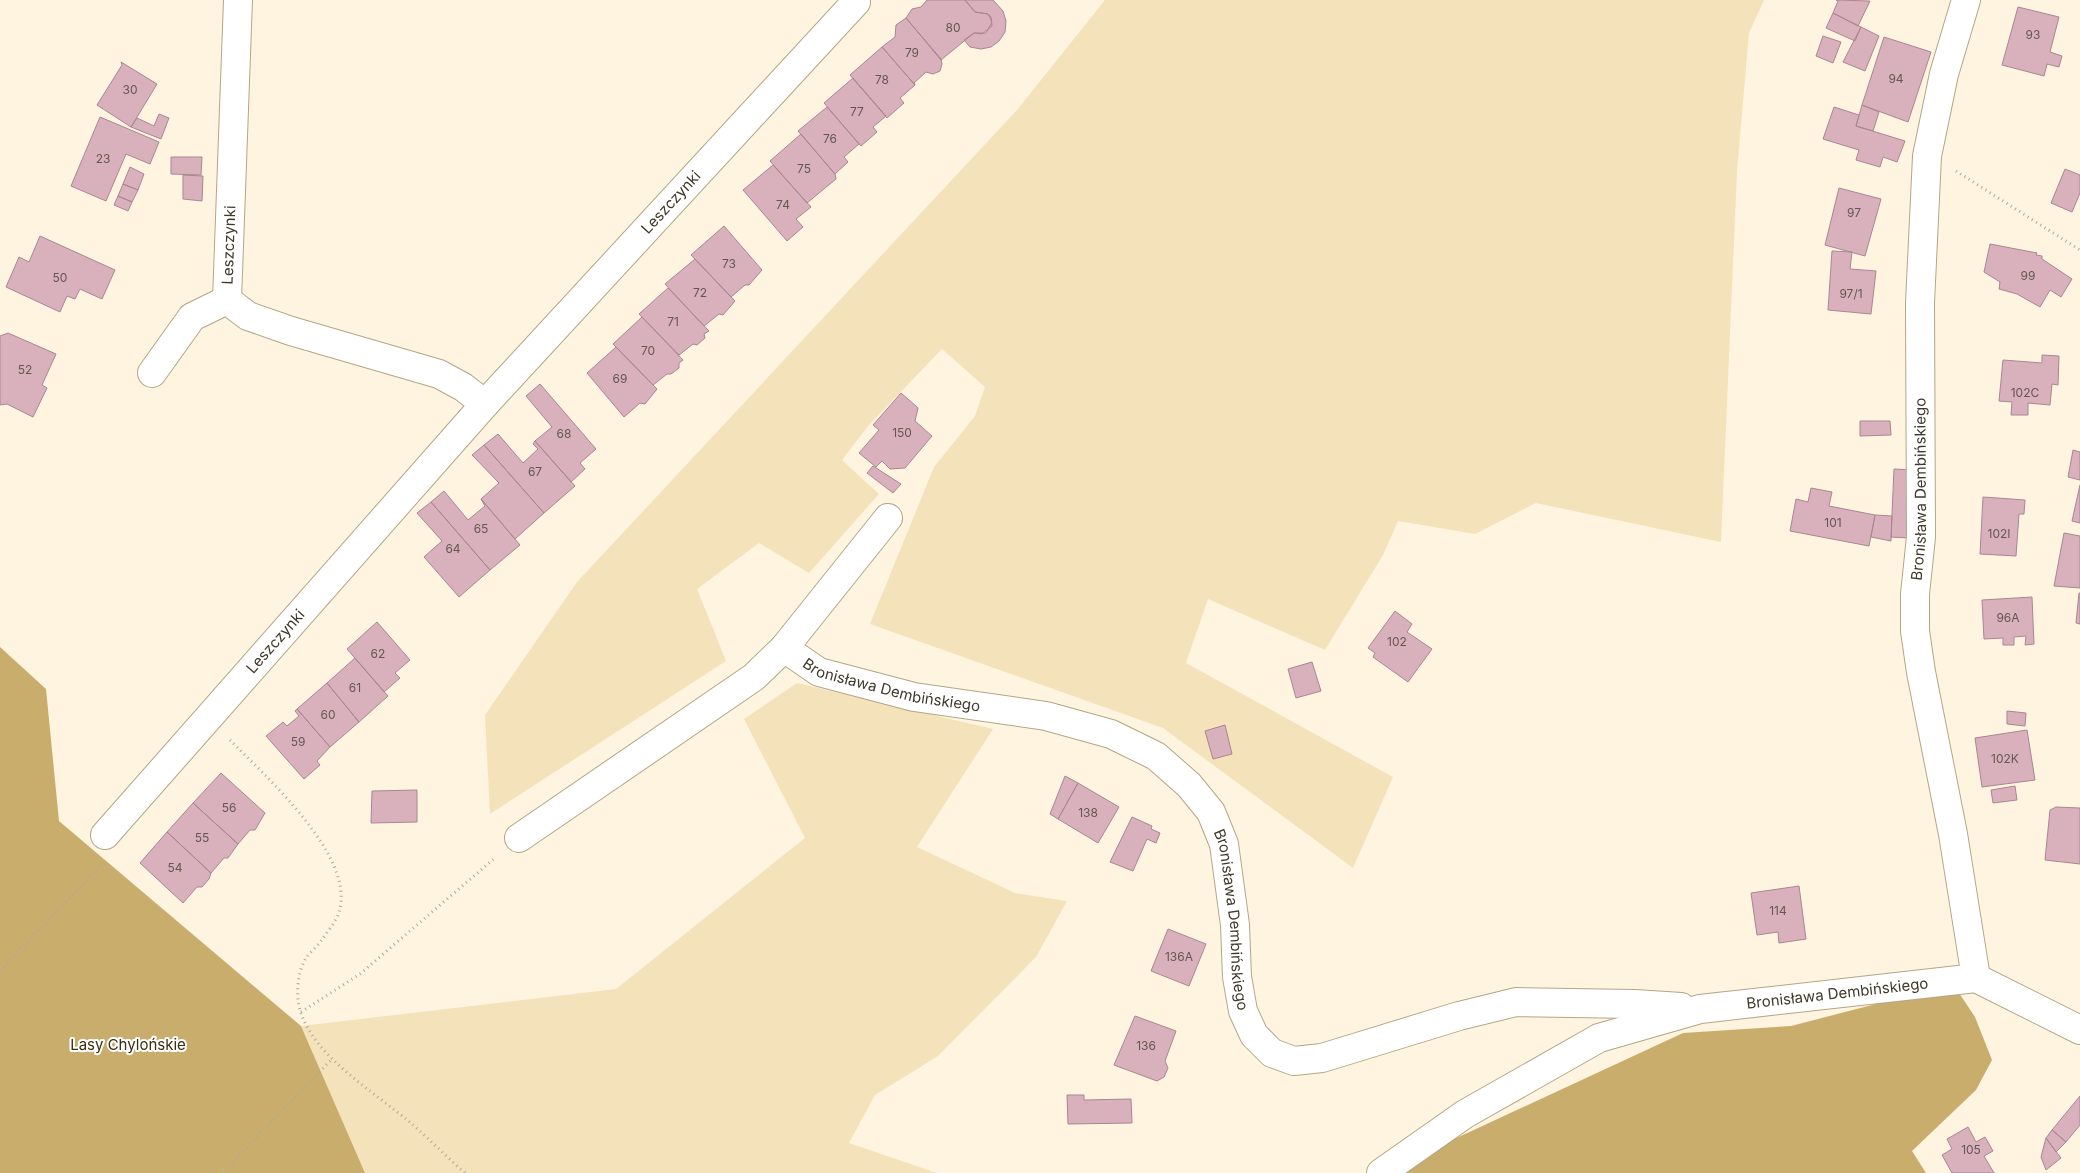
<svg xmlns="http://www.w3.org/2000/svg" width="2080" height="1173" viewBox="0 0 2080 1173" font-family="Inter,sans-serif">
	<rect width="100%" height="100%" fill="#fef4df"/>
	<path fill="#f4e2bb" d="M1105,0h659l-15,33 -12,138 -16,371 -185,-39 -61,31 -77,-13 -15,34 -58,95 -117,-51 -22,64 207,114 -40,91 -190,-140 -293,-104 64,-157 41,-51 10,-29 -43,-38 -74,77 -26,34 37,34 -70,79 -50,-30 -62,46 29,72 -236,153 -5,-99 92,-133 440,-472z
		M797,683l196,46 -76,118 98,46 52,8 -31,56 -98,99 -63,39 -26,48 88,30h-572l-64,-147 315,-37 189,-151 -61,-119z"/>
	<path fill="#c9ad6c" d="M0,647l46,42 13,132 242,205 64,147h-365z
		M1953,984l22,33 17,43 -16,30 -64,61 14,22h-531l27,-19 261,-121 108,-7z"/>
	<path fill="#d8b1bd" stroke="#ab8591" d="M927,0h38l10,12 13,2 3,3 1,9 -10,8 -8,-1 -33,27 -35,-42 6,-9 9,-2z
		M965,0h28l10,11 3,10 -1,11 -6,9 -8,6 -10,2 -11,-2 -6,-7 10,-7h12l6,-11 -4,-8 -13,-2z
		M1836,0l34,1 -12,25 -25,-13 5,-12z
		M2018,7l41,10 -9,35 12,4 -3,11 -12,-3 -3,12 -42,-11z
		M1833,13l28,14 -6,14 -29,-13z
		M906,18l35,41 1,5 -2,7 -7,3 -7,-2 -12,11 1,2 -33,-38 13,-10 1,-12z
		M1861,27l18,9 -14,35 -22,-9z
		M1823,36l18,6 -8,21 -17,-7z
		M1884,37l47,15 -23,70 -46,-17z
		M882,47l33,38 -15,13 4,5 -17,15 -37,-43z
		M121,62l36,22 -26,43 -34,-22 25,-40z
		M853,78l33,38 -13,11 4,5 -16,14 -37,-43z
		M1862,105l17,7 -6,19 -17,-5z
		M827,107l32,37 -15,13 4,5 -13,12 -37,-43z
		M1834,107l25,8 -3,11 49,15 -8,21 -14,-5 -3,10 -24,-7 3,-10 -36,-11z
		M159,114l10,4 -8,21 -30,-12 6,-9 17,8z
		M100,117l59,25 -9,22 -24,-10 -20,47 -35,-15z
		M801,134l34,40 1,5 -29,24 -37,-42z
		M171,157h31l-1,18 -30,-1z
		M773,165l38,42 -15,12 7,8 -16,14 -44,-51z
		M130,167l14,7 -6,16 -15,-6z
		M2065,169l15,6v18l-8,19 -21,-9z
		M183,175l20,1 -1,25 -19,-2z
		M123,184l15,6 -6,12 -14,-6z
		M1839,188l42,11 -16,57 -40,-11z
		M118,196l14,6 -4,9 -14,-6z
		M724,226l38,44 -13,15h-4l-14,12 -40,-42z
		M40,236l75,34 -13,29 -22,-10 -5,10 -8,-3 -7,16 -54,-25 13,-30 10,5z
		M1990,244l47,9 -1,2 6,1v3l30,20 -11,18 -11,-7 -10,17 -23,-13 -18,-5 1,-7 -16,-10z
		M1832,251l20,1 -2,17 26,2 -5,43 -43,-4z
		M695,259l40,42 -12,14 -4,-1 -15,12 -39,-42z
		M668,288l41,43 -5,3 1,4 -8,7 -4,-1 -14,11 -40,-41z
		M642,317l41,43 -4,3v5l-8,6h-4l-14,11 -40,-41z
		M8,333l48,21 -14,31 5,3 -14,29 -26,-13 -7,1v-69z
		M616,347l41,42 -12,15 -5,-1 -16,14 -37,-44z
		M2042,355l17,1 -1,29 -6,-1 -2,21 -22,-2v12h-17l1,-13 -13,-1 4,-41 39,3z
		M540,384l56,65 -16,14 5,6 -14,13 -36,-41 17,-14 -26,-31z
		M901,393l17,15 -3,13 17,15 -27,32 -15,1 -8,-8 -6,6 -17,-14 20,-23 -6,-5z
		M1860,421h30l1,14 -31,1z
		M498,434l25,29 15,-14 -5,-5 2,-3 40,45 -31,27 -60,-68z
		M484,445l60,68 -29,26 -34,-40 18,-16 -27,-28z
		M2073,450l7,2v28l-12,-3z
		M873,466l28,18 -8,9 -26,-20z
		M1894,469l17,1 -2,68 -18,-1z
		M2080,485v38l-8,-2z
		M1811,488l21,4 -3,14 46,9 -6,31 -79,-15 6,-32 12,3z
		M444,491l24,29 17,-14 -4,-7 39,46 -30,25 -59,-68z
		M1983,497l42,3 -1,14h-5l-3,42 -36,-2z
		M431,502l59,68 -31,27 -35,-40 18,-16 -25,-28z
		M1875,515l17,1 -1,25 -20,-4z
		M2064,533l16,3v52l-26,-2z
		M2079,593h1v31l-4,-1z
		M2032,597l2,47 -9,1 1,-9 -12,1v8h-11v-7l-19,1 -2,-39z
		M1395,611l17,13 -5,8 25,17 -24,33 -35,-25 2,-4 -7,-5z
		M377,622l33,38 -15,13 5,5 -16,14 -37,-43z
		M355,658l33,38 -29,26 -32,-39z
		M1312,662l9,29 -25,7 -8,-29z
		M327,683l32,39 -29,25 -33,-38z
		M297,709l33,38 -13,14 3,4 -16,14 -38,-43 17,-14 4,4 12,-10 -4,-5z
		M2007,711l19,2 -1,13 -18,-2z
		M1225,725l7,29 -19,5 -8,-28z
		M2027,730l8,50 -53,7 -7,-49z
		M221,773l44,40 -10,17h-5l-12,14 -45,-41z
		M1065,776l13,7 -20,36 -8,-5z
		M1078,783l41,24 -21,36 -40,-24z
		M2015,786l2,14 -24,3 -2,-13z
		M417,790v32l-46,1 1,-32z
		M193,803l45,41 -10,14h-4l-13,15 -44,-41z
		M2056,807l24,1v56l-35,-4 5,-50z
		M1132,817l20,9 -1,3 9,4 -4,10 -9,-4 -14,32 -23,-9z
		M167,832l44,41 -2,6 -7,8h-5l-14,16 -43,-40z
		M1799,886l7,53 -27,4 -1,-11 -21,3 -6,-42z
		M1168,929l38,15 -17,42 -38,-15z
		M1135,1016l41,15 -11,30 3,7 -4,9 -7,4 -43,-16z
		M1067,1095h17v5l47,-1 1,24 -64,1z
		M2080,1096v29l-14,17 -14,-12z
		M1968,1127l8,15 9,-5 8,14 -9,5 10,17h-42l-10,-18 10,-6 -5,-10z
		M2052,1130l14,12 -10,10 -10,-14z
		M2046,1138l15,20 -15,12 -5,-13z"/>
	<g fill="none" stroke-linecap="round" stroke-linejoin="round">
		<defs>
			<g id="minor">
				<path d="M238,0l-11,300 21,16 43,15 148,43 24,13 22,17"/>
				<path d="M152,373l40,-56 35,-17"/>
				<path id="s1" d="M784,648l35,24 95,25 132,19 65,18 45,22 33,29 22,27 13,32 11,81 2,52 6,34 11,24 18,18 22,8 28,-3 137,-42 57,-14 119,2 46,3"/>
				<path id="s2" d="M105,835l380,-431 371,-402"/>
				<path d="M519,838l235,-161 30,-29 104,-130"/>
				<path d="M1976,978l104,52"/>
				<path id="s3" d="M1381,1173l84,-59 134,-76 101,-29 276,-31 -23,-144 -32,-162 -6,-41v-37l6,-57 -1,-234 7,-147 17,-82 22,-74"/>
			</g>
		</defs>
		<use href="#minor" stroke="#b4a685" stroke-width="30"/>
		<path stroke="#b1a997" stroke-width="3" stroke-dasharray="1 4" stroke-linecap="butt" d="M1956,171l124,79
			M230,740c34,35 127,117 109,172 -3,10 -12,20 -18,29 -4,6 -11,11 -15,17 -8,13 -10,33 -7,48 11,49 76,86 113,118 18,16 35,33 53,49
			M0,971l101,-106
			M301,1012l59,-38 136,-117
			M222,1173l110,-114"/>
		<use href="#minor" stroke="#fff" stroke-width="28"/>
	</g>
	<g text-anchor="middle" stroke-width="4" stroke-linejoin="round" paint-order="stroke">
		<g font-size="12" fill="#655750">
			<text x="953" y="32">80</text>
			<text x="2033" y="39">93</text>
			<text x="912" y="57">79</text>
			<text x="1896" y="83">94</text>
			<text x="882" y="84">78</text>
			<text x="130" y="94">30</text>
			<text x="857" y="116">77</text>
			<text x="830" y="143">76</text>
			<text x="103" y="163">23</text>
			<text x="804" y="173">75</text>
			<text x="783" y="209">74</text>
			<text x="1854" y="217">97</text>
			<text x="729" y="268">73</text>
			<text x="2028" y="280">99</text>
			<text x="60" y="282">50</text>
			<text x="700" y="297">72</text>
			<text x="1851" y="298">97/1</text>
			<text x="673" y="326">71</text>
			<text x="648" y="355">70</text>
			<text x="25" y="374">52</text>
			<text x="620" y="383">69</text>
			<text x="2025" y="397">102C</text>
			<text x="902" y="437">150</text>
			<text x="564" y="438">68</text>
			<text x="535" y="476">67</text>
			<text x="1833" y="527">101</text>
			<text x="481" y="533">65</text>
			<text x="1999" y="538">102I</text>
			<text x="453" y="553">64</text>
			<text x="2008" y="622">96A</text>
			<text x="1397" y="646">102</text>
			<text x="378" y="658">62</text>
			<text x="355" y="692">61</text>
			<text x="328" y="719">60</text>
			<text x="298" y="746">59</text>
			<text x="2005" y="763">102K</text>
			<text x="229" y="812">56</text>
			<text x="1088" y="817">138</text>
			<text x="202" y="842">55</text>
			<text x="175" y="872">54</text>
			<text x="1778" y="915">114</text>
			<text x="1179" y="961">136A</text>
			<text x="1146" y="1050">136</text>
			<text x="1971" y="1154">105</text>
		</g>
		<g font-size="15" fill="#3f392b" stroke="#fff">
			<text dy="5" stroke="none"><textPath href="#s2" startOffset="849">Leszczynki</textPath></text>
			<text transform="translate(229 245) rotate(-88)" y="5">Leszczynki</text>
			<text dy="5" stroke="none"><textPath href="#s3" startOffset="1134">Bronisława Dembińskiego</textPath></text>
			<text dy="5" stroke="none"><textPath href="#s2" startOffset="258">Leszczynki</textPath></text>
			<text dy="5" stroke="none"><textPath href="#s1" startOffset="116">Bronisława Dembińskiego</textPath></text>
			<text dy="5" stroke="none"><textPath href="#s1" startOffset="581">Bronisława Dembińskiego</textPath></text>
			<text dy="5" stroke="none"><textPath href="#s3" startOffset="500">Bronisława Dembińskiego</textPath></text>
		</g>
		<g font-size="15" fill="#3a2e10" stroke="#fff">
			<text x="128" y="1050">Lasy Chylońskie</text>
		</g>
	</g>
</svg>
